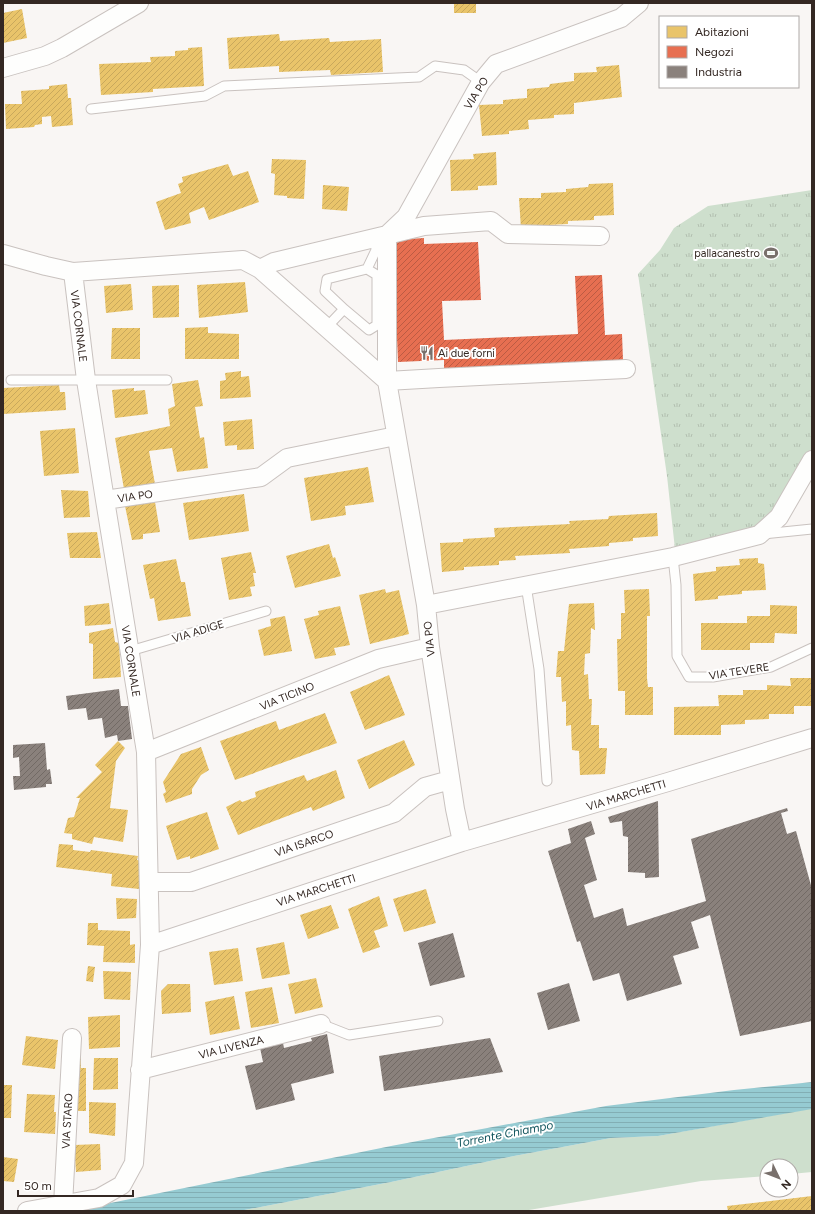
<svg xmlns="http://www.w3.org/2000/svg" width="815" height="1214" viewBox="0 0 815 1214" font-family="Figtree,sans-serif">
	<defs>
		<pattern id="park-tufts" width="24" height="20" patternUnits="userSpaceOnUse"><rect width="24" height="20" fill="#cedfcd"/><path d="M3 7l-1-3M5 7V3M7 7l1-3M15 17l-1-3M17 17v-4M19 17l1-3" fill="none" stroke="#b2bfb0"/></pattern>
		<pattern id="water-rules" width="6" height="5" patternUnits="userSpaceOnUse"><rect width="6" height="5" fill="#96cbd2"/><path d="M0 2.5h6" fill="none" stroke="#82aeb4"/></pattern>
		<pattern id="homes-hatch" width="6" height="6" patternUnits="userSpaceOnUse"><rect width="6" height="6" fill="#e9c46a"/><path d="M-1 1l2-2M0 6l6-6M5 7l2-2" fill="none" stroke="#c8a85c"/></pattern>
		<pattern id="shops-hatch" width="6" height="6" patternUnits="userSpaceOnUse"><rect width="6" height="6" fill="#e76f51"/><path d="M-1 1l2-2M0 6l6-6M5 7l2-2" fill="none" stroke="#bc5b43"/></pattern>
		<pattern id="industry-hatch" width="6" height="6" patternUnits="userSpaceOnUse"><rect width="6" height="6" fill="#8a817c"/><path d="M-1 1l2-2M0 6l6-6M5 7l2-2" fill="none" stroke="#726a65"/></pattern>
	</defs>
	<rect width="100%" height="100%" fill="#f9f6f4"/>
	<path fill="#cedfcd" d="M808,1109h4v63l-21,2v-8h-24v10l-66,5 -178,30h-284l152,-29 123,-26 97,-18 47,-2z"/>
	<path fill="url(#park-tufts)" d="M812,190v273l-29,58 -103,24 -5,4 -8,-73 -29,-202 22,-24 14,-22 34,-22z"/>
	<path fill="url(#water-rules)" d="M812,1082v27l-154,27 -47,2 -97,18 -123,26 -152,29h-168l320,-65 215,-40 128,-16z"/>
	<path fill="url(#homes-hatch)" d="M454,3h22v10h-22z
		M22,9l5,29 -24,5v-30z
		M279,34l1,7 49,-3 1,4 51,-3 2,33 -52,3 -1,-5 -51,2v-6l-50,3 -2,-31z
		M202,47l2,39 -51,3v3l-52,3 -2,-31 52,-2 -1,-5 25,-1v-5l13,-1v-2z
		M619,65l3,32 -48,6v11l-20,1v3l-26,2 1,9 -20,2v3l-27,2 -3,-31 24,-1v-4l24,-2v-9l22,-2 1,-3 24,-3v-8l23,-1 -1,-5z
		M67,84l1,14h3l2,27 -21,2 -1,-11 -9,1v7l-7,1 -1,2 -28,2 -1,-25h17l-1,-13 28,-2v-3z
		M496,152l1,33 -19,1v4l-27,1 -1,-31 24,-1 -1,-5z
		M272,159l34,1 -2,39 -17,-1v-2l-13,-1 1,-21 -4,-1z
		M228,164l5,12 15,-5 11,31 -50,18 -5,-13 -15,6 2,10 -26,7 -9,-28 25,-9 -3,-9 5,-2 -1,-5z
		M613,183l1,32 -20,1v4l-26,1v3l-20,1v3l-27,1 -2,-31h22v-5l25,-1v-3l22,-2 1,-3z
		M323,185l26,2 -2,24 -25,-2z
		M245,282l3,30 -49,6 -2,-33z
		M131,284l2,26 -27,3 -2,-27z
		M179,285v32l-26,1 -1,-32z
		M208,327v6l31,1v25h-54v-31z
		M112,328h28v31h-29z
		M241,371v6l8,-1 2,21 -31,2v-18l6,-1 -1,-7z
		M198,380l5,26 -8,1 5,31 4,-1 4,31 -31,4 -5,-24 -23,3 6,33 -31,5 -9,-51 55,-12 -2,-17 7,-3 -3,-22z
		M59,385l1,7h5l1,18 -63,4v-26z
		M134,388v3l11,-1 3,24 -33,4 -3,-28z
		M252,419l2,30 -17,1v-5l-12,1 -2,-24z
		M75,428l4,45 -35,3 -4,-45z
		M368,467l6,35 -29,4 1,9 -35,6 -7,-43z
		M61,490l27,1 2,26 -26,1z
		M244,494l5,37 -60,9 -6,-37z
		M155,502l5,30 -17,2v5l-11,1 -7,-34z
		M657,513l1,23 -25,2v3l-24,2v3l-40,3 1,4 -55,3 1,4 -17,1v4l-35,2v3l-22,2 -2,-29 23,-1v-3l32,-2 -1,-9 76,-4 -1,-3 39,-2 1,-3z
		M97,532l4,26h-31l-3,-25z
		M329,544l4,14 2,-1 6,19 -46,12 -9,-32z
		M251,552l5,21h-3l2,13 -5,1 2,9 -23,4 -8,-42z
		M758,558v5l6,1 2,26 -24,1v3l-24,2v3l-23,2 -2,-27 23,-3v-4l24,-2 -1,-6z
		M176,559l5,23h4l6,34 -33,5 -4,-23 -4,1 -7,-34z
		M385,589l1,4 13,-3 10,44 -39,10 -11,-49z
		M649,589l1,27h-3v62l1,9h5v28h-28v-24h-7l-1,-52h4v-26h4l-1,-23z
		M109,603l2,21 -26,2 -1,-20z
		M594,603l1,27 -4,-2 -1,25 -5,1 -1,21 4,-1 1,25h3l-1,26h8v23h8l-2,26 -25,1 -1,-24 -7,-1 -1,-25 -5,1v-25l-4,1 -1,-25h-5l2,-26h6l5,-47z
		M770,605l27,1v28l-22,-1 -1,10h-24v7h-49v-27h46v-7h23z
		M340,606l10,39 -16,3 2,7 -21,4 -11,-40 15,-4 -1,-4z
		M285,616l7,35 -28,5 -6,-26 13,-4 -1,-7z
		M113,628l2,14 4,1 2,34 -28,2v-35l-4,-1v-10z
		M389,675l16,40 -40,15 -15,-38z
		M790,678h22v28h-18v8h-25v5l-24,1v4l-24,1v10h-47v-28l45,-1 -1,-11h25v-5h24v-5l24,1z
		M325,713l12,30 -102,37 -15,-39 56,-20 3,9z
		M404,740l11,25 -46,24 -12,-29z
		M118,741l7,7 -9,13 -6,47 18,2 -5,32 -29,-5 -2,7 -20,-5v-5l-8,-1 4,-15 6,-1 6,-19h-4l26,-26 -7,-7z
		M201,747l8,23 -8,5 -9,14v5l-26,9 -3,-9 3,-2 -3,-10 18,-28z
		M336,770l9,28 -32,13 -2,-4 -73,28 -12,-28 14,-7 2,2 14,-5 -1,-5 49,-17 3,6z
		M207,812l12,37 -29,10v-3l-13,4 -11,-34z
		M59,844l14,1v5l17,2 1,-2 47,6 -1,4 6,1 -4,28 -28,-3 1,-12 -56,-7z
		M426,889l10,34 -32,9 -11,-33z
		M379,896l9,30 -14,5 6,16 -17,6 -15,-44z
		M116,898l21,1 -1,19 -19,1z
		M331,905l8,23 -31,11 -8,-24z
		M88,923h10v7l32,1v14l5,-1v19l-32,-1 1,-16 -17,-1z
		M284,942l6,32 -28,5 -6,-31z
		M238,948l5,33 -29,4 -5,-33z
		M88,966l7,1 -2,15 -7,-1z
		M103,971l28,1 -1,28 -26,-1z
		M316,978l7,29 -28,7 -7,-30z
		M168,984h22l1,28 -29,2 -1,-23z
		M272,987l7,36 -28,5 -6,-36z
		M234,996l6,33 -30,6 -5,-33z
		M120,1015v32l-31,2 -1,-32z
		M26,1036l32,4 -3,29 -33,-4z
		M74,1055h7v13h5v43h-13z
		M94,1058h24v31l-25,1z
		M3,1085h9l-1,33h-8z
		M27,1094l28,1 -1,17h2l-1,22 -31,-2z
		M89,1102l27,1 -1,33 -26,-3z
		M100,1144l1,26 -25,2 -2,-27z
		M3,1157l15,2 -4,23 -11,-1z
		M812,1196v15h-84l-1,-5z"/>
	<path fill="url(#shops-hatch)" d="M424,238v6l54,-2 3,58 -39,1 2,39 134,-6 -3,-58 27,-1 3,60 17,-1 1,26 -179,9v-9l-46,2 -5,-122z"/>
	<path fill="url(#industry-hatch)" d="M119,689l2,17h7l4,33 -14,2 -1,-6 -12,3 -3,-20 -14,2 -2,-12 -18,2 -2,-14z
		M45,743l2,27 3,-1 2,15h-6v3l-32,3 -1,-14h7l-1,-19 -6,1v-13z
		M658,801l1,76 -14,1v-5l-17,-1v-35l-5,-1 -1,-15 -12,2 -2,-6z
		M787,808l1,3 -7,2 6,21 9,-3 16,58v132l-72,15 -30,-121 -19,7 8,26 -26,8 9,28 -55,17 -8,-28 -26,8 -13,-40 -3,1 -29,-91 23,-8 -3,-14 23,-8 4,13 -10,4 12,42 -13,5 10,33 29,-10 4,18 79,-25 -15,-62z
		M453,933l12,44 -35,9 -12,-43z
		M569,983l11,38 -32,9 -11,-37z
		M327,1034l7,39 -43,11 4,16 -39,10 -11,-44 18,-4 -4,-19 23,-5 2,10 28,-7 -1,-3z
		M490,1038l13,34 -119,19 -5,-35z"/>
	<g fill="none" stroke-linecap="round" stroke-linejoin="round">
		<defs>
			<path id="lane" d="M91,109l114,-13 19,-10 195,-9 16,-11 29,4 17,12
				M367,269l9,-19 -1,-12
				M326,328l18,-19 -19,-18 2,-12 40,-10 10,6v50l-8,5 -25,-21
				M11,380h156
				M763,534l49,-5
				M673,557l3,28 1,71 12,21h24l58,-10 41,-19
				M526,585l13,84 8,112
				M130,651l136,-40
				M321,1024l28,11 89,-14"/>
			<path id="street" d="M3,68l42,-12 17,-8 77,-45
				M600,236l-92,-2 -17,-13 -67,5 -37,9v146l52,-3 187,-9
				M3,254l43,12 27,6 170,-12 17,9 127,112 39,224 4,42 25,162 7,33
				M260,269l14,-7 113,-27 19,-18 75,-135 15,-18 125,-46 18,-15
				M73,272l13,108 19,120 41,252 4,193
				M105,500l156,-23 26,-19 109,-22
				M426,605l247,-48 86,-22 20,-18 33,-57
				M146,752l232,-93 52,-12
				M149,882h42l203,-69 31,-26 25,-7
				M140,1070l181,-46
				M63,1205l9,-167
				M27,1211l72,-13 23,-13 12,-22 16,-218 312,-103 206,-60 144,-44"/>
		</defs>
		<use href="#lane" stroke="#c9c2bf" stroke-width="11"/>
		<use href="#street" stroke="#c9c2bf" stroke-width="20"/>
		<use href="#lane" stroke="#fefefd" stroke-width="9"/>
		<use href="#street" stroke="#fefefd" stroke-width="18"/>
	</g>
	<defs>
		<symbol id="stadium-bare" viewBox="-9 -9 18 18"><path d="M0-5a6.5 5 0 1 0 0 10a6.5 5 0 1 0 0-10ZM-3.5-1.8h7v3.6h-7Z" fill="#79706c" stroke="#fff" stroke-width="2.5" paint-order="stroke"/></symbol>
		<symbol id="restaurant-bare" viewBox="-9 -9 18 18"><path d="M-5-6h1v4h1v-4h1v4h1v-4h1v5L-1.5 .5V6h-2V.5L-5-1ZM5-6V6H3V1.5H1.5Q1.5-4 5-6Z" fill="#79706c" stroke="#fff" stroke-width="2.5" paint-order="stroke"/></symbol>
	</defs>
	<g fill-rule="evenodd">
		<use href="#stadium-bare" x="761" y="243" width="20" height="20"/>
		<use href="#restaurant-bare" x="417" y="343" width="20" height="20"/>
	</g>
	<g text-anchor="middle" stroke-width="4" stroke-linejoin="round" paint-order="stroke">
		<g font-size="11" fill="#342823" stroke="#fff">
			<text transform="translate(476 93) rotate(-58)" y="4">VIA PO</text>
			<text transform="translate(79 326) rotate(83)" y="4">VIA CORNALE</text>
			<text transform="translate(135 496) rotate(-8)" y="4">VIA PO</text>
			<text transform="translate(198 631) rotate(-17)" y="4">VIA ADIGE</text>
			<text transform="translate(429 639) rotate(-96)" y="4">VIA PO</text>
			<text transform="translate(131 661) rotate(81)" y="4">VIA CORNALE</text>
			<text transform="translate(739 671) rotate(-9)" y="4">VIA TEVERE</text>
			<text transform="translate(287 696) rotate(-22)" y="4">VIA TICINO</text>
			<text transform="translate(626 795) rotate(-17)" y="4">VIA MARCHETTI</text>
			<text transform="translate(304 843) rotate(-19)" y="4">VIA ISARCO</text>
			<text transform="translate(316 890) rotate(-18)" y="4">VIA MARCHETTI</text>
			<text transform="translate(231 1047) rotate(-14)" y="4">VIA LIVENZA</text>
			<text transform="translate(67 1121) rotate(-87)" y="4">VIA STARO</text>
		</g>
		<g font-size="11" fill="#342823" stroke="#fff" text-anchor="end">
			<text x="760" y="257">pallacanestro</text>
			<text x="438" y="357" text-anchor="start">Ai due forni</text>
		</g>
		<g font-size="12" font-style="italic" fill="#10545c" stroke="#fff">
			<text transform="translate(505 1134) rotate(-11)" y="4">Torrente Chiampo</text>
		</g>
	</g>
	<rect width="815" height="1214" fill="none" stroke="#342823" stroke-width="8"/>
	<rect x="659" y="16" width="140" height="72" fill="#ffffff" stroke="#aea9a7"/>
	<rect x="667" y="26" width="20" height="12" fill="#e9c46a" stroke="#aea9a7"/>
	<text x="695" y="36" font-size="12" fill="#342823">Abitazioni</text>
	<rect x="667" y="46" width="20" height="12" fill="#e76f51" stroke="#aea9a7"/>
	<text x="695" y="56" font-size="12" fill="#342823">Negozi</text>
	<rect x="667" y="66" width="20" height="12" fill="#8a817c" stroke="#aea9a7"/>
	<text x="695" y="76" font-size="12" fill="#342823">Industria</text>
	<g transform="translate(779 1178) rotate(133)"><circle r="19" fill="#ffffff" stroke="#aea9a7"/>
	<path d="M0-3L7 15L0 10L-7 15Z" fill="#79706c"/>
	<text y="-6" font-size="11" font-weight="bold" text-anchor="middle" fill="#342823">N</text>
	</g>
	<path d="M18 1190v6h115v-6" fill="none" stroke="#342823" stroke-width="2"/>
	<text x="24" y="1190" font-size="12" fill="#342823" stroke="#ffffff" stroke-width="3" paint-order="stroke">50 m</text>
</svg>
